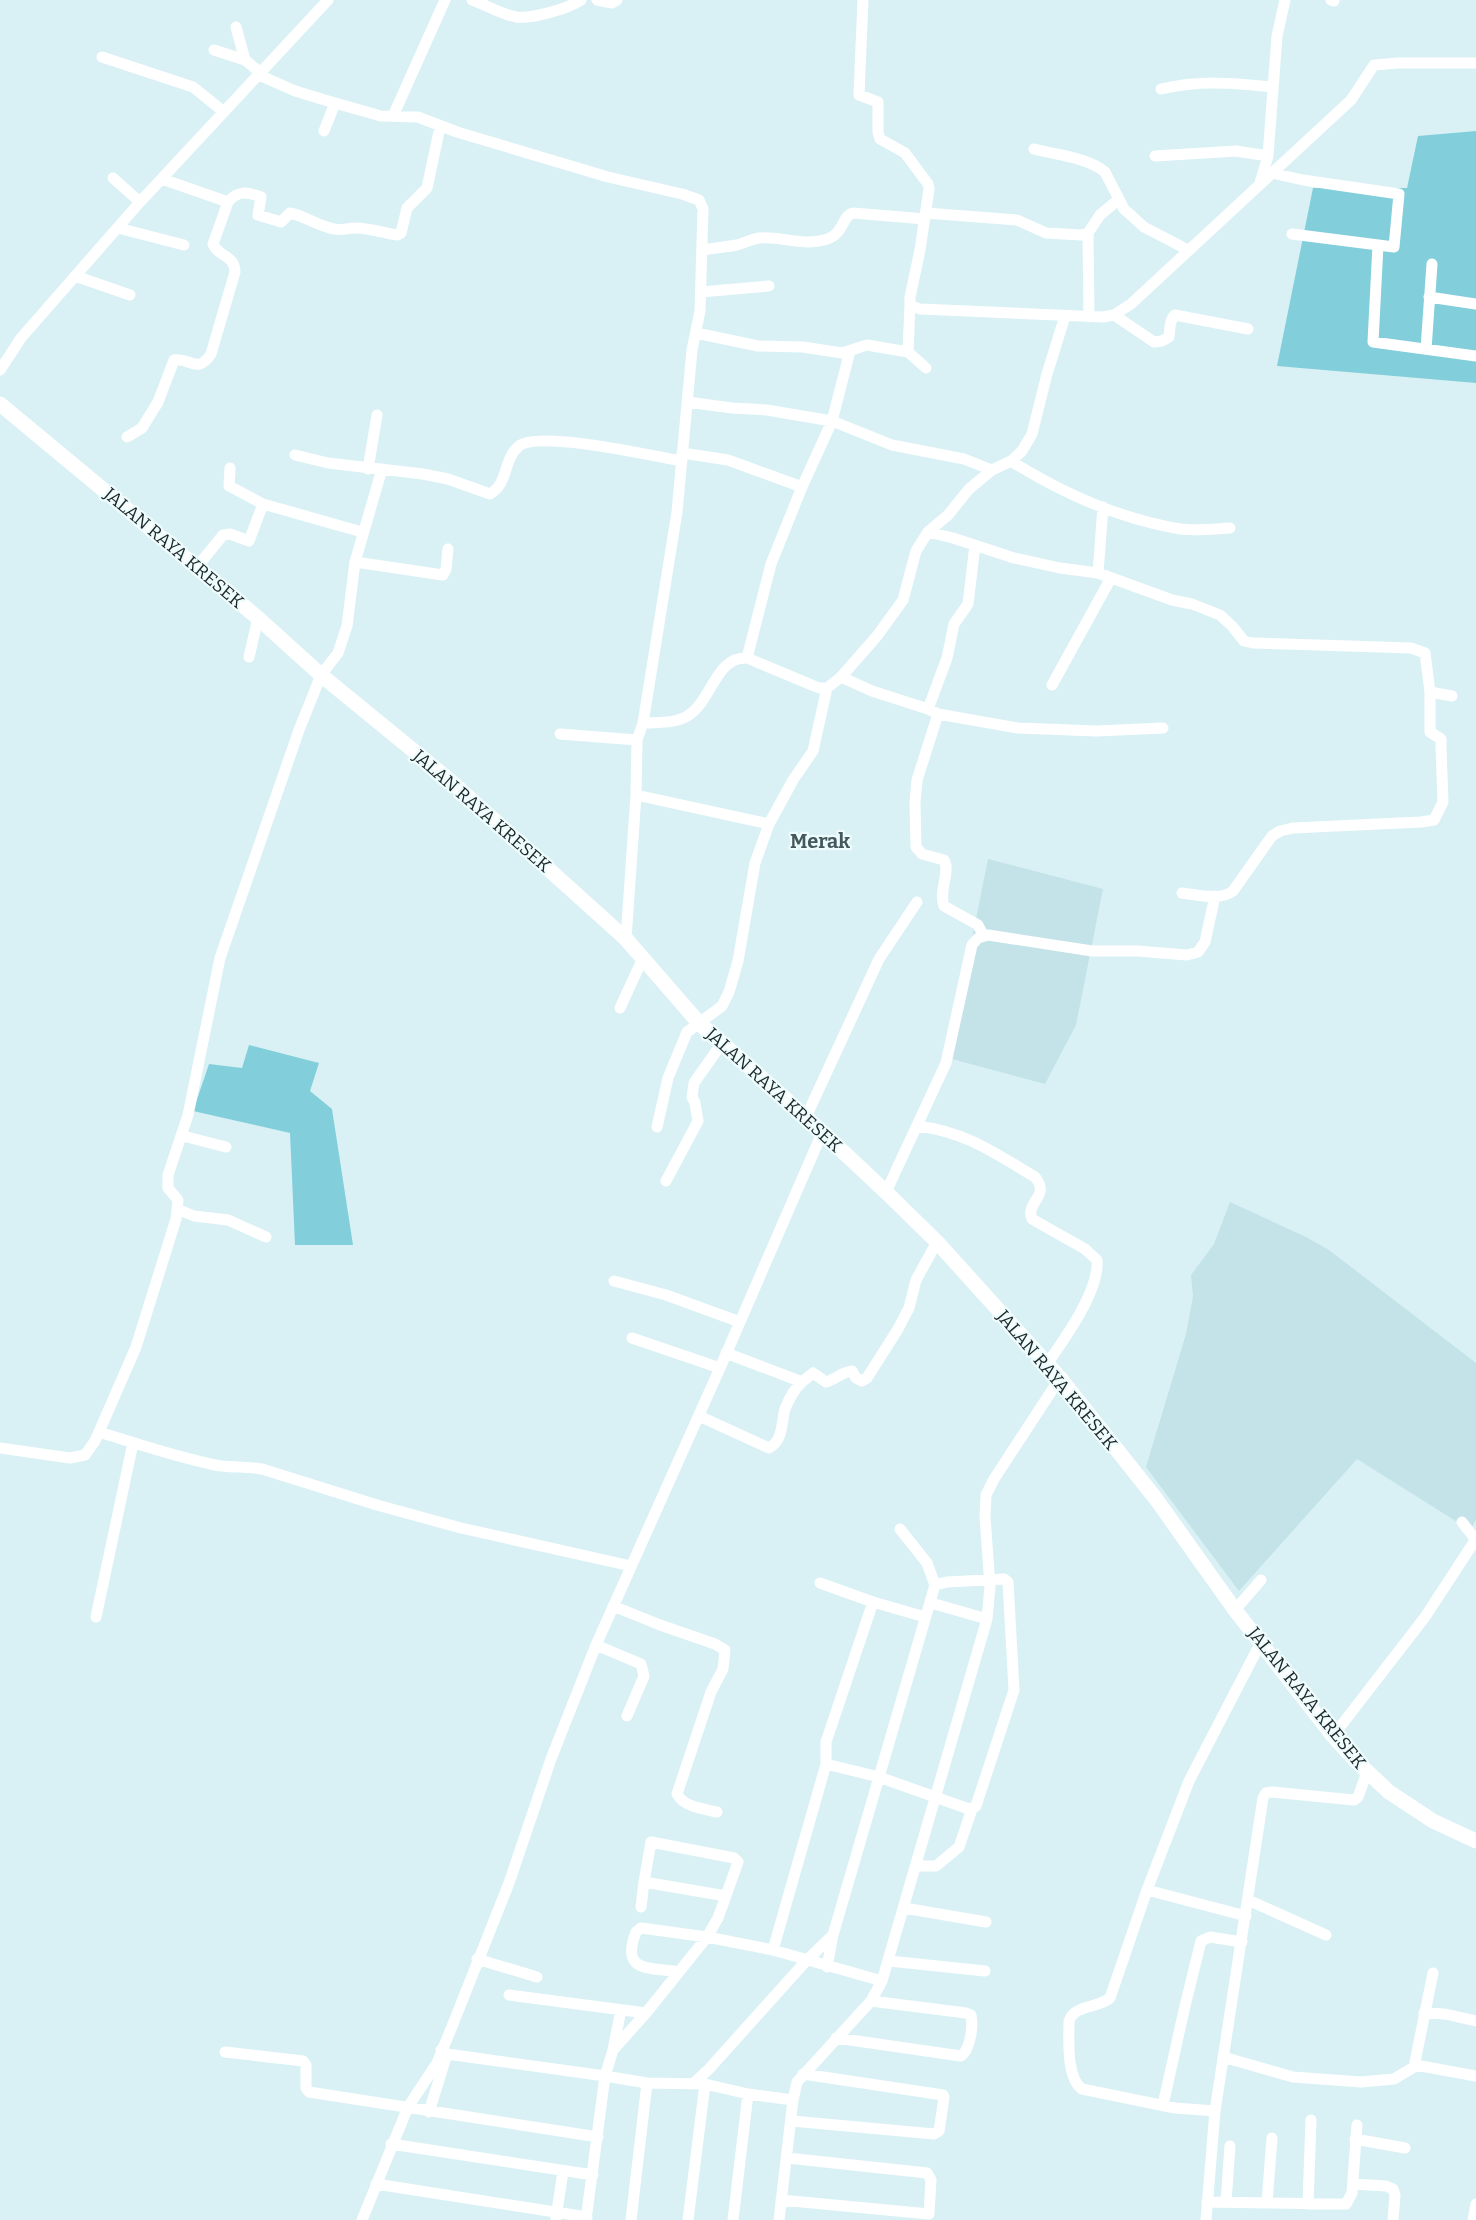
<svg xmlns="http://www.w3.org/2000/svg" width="1476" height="2220" viewBox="0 0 1476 2220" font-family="Bitter,serif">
	<rect width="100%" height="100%" fill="#d9f1f5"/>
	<path fill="#c3e3e9" d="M988,859l115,30 -27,136 -31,59 -97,-26z
		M1230,1202l76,35 23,13 147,113v157l-6,10 -113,-71 -118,132 -93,-124 40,-133 7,-38 -2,-21 23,-31z"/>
	<path fill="#82cfdb" d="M1476,131v252l-199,-17 36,-178h94l11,-52z
		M249,1045l70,18 -9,28 22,18 21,136h-58l-5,-112 -97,-22 16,-47 33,4z"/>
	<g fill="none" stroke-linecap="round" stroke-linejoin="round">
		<path stroke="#fff" stroke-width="11" d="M472,0c14,5 29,14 44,17 16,2 51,-8 65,-17
			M597,0l15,3 5,-3
			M863,0l-4,95 19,7v30l2,7 25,14 23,31 1,5 -9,61 -10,47v8l10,4 183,8 11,-2 17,-11 220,-204 23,-35 25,-2h77
			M1331,0l3,1
			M236,27l9,33
			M214,50l31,10 16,13
			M102,57l91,30 31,25
			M259,75l36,16 40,12 46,13 37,1 39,15 151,45 74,17 17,6 4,9 -3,102 -8,39 -15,162 -34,211 -6,17 -1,55 -10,144
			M1161,89c39,-9 72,-6 112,-2
			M393,116l52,-116
			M324,131l11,-28
			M1034,149c22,6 53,8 71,23l19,37 20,18 44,23
			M1155,156l81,-5 32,5
			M1272,173l31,7 96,14 -5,53 -102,-13
			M113,178l27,24
			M1260,183l8,-27 9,-120 8,-36
			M228,202c10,-12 20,-10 33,-5l-3,18 23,7 9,-9c15,3 28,13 44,16 8,2 13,-1 20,-1 11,-1 31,5 43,7l4,-2 6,-25 20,-20 13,-61
			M926,213l91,7 29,13 36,2 6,-2 12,-18 19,-16
			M118,228l66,17
			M1088,233l1,84
			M1378,245l-5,97 103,14
			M703,250c11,-2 23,-3 34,-5 7,-2 15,-6 22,-7 22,-2 43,8 65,2 21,-5 17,-24 29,-27l72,6
			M75,276l55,19
			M701,292l68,-6
			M1429,297l47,7
			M1114,315l40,27 8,-1 7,-4c1,-7 0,-17 6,-22l73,14
			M696,333l62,13 45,1 39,6 25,-8 41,7 18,16
			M1426,349l6,-85
			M908,352l2,-47
			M0,370l21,-32 119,-136 188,-202
			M687,402l45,6 35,2 65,11 60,24 72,14 28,11
			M127,437l15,-9 16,-26 16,-42c16,-3 23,15 37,-6l24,-82c0,-17 -17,-15 -22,-28l15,-42 -66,-23
			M682,453l46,7 74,27
			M295,455l33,8 95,11 25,5 42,15c19,-11 13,-35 29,-48 20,-16 134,10 162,15
			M1011,461c51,32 110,58 169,68 17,2 33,0 50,-1
			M230,468l-1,18 34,18
			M368,469l9,-54
			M928,532l25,6 61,20 46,10 38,5 74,27 20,4 28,11 12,11 12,15 9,2 158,5 14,5 5,39v40l11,7v9l2,54 -9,18 -13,2 -128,6 -13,3 -8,5 -39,55c-13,10 -35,4 -51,2
			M355,562l88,13 3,-6 2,-20
			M197,567l26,-32 7,-1 19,7 14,-37 99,28
			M1098,573l5,-66
			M249,657l9,-39
			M747,658l24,-94 31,-77 30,-66 18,-70
			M841,677l31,14 56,18 10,5 80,14 78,3 67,-3
			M1052,685l59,-107
			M1430,692l22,4
			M928,709l19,-51 7,-34 14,-20 7,-59
			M938,714l-21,66 -2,23 1,44 6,7 22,6c7,12 -6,30 0,46l34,19 5,10
			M643,723c15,-1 33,1 46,-8 23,-15 27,-59 58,-57l72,30h8l14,-11 36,-41 26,-36 13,-49 12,-19 20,-17 21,-26 23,-19 19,-9 11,-10 10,-17 15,-60 18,-58
			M560,734l77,6
			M636,795l133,29
			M620,1008l23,-50
			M806,1117l73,-158 38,-57
			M917,1126c49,6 76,26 118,51 16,19 -10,25 -3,42l53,30 12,11c3,30 -33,80 -50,104
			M657,1127l11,-49 19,-46 35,-26 7,-14 9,-31 17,-98 14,-39 24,-44 20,-29 14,-63
			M183,1136l43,11
			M666,1181l32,-60 -3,-18 -3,-6 2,-14 28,-40
			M886,1192l60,-129 26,-118 6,-7 10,-3 104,16h45l50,4 11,-3 7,-10 10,-46
			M177,1209l17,7 34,4 38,17
			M614,1281l52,14 74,27
			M632,1338l88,30
			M726,1353l76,29 11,-9 13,9c10,-3 16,-10 26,-11l4,7 6,3 5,-3 31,-49 11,-21 7,-28 21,-38
			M699,1416l70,32c15,-8 12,-26 16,-39 4,-10 9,-20 17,-27
			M99,1432c38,12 77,25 116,33 15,3 30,1 47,4l115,36 84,23 170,38
			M0,1448l70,10 15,-3 10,-14 41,-94 40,-128 2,-19 -10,-12v-13l20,-60 32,-157 79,-228 22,-55 17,-22 9,-27 8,-64 27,-93
			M1462,1522l13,17
			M900,1529l27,34 8,22
			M820,1583l53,19
			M931,1603l56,16
			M613,1606l47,19 55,19 10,6 -2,19 -12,23 -34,102c7,13 26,15 40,18
			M1235,1610l26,-30
			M96,1617l37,-174
			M596,1645l45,19 3,12 -17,40
			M1333,1736l92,-119 51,-78
			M916,1866h20l23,-19 13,-38
			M1147,1890l99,26
			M1248,1900l78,35
			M641,1907l3,-25
			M904,1908l82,14
			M773,1950l53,-186v-22l47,-140 52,15
			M477,1959l60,18
			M889,1961l96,10
			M827,1967l6,-32
			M679,1972c-30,-5 -59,1 -43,-40l5,-4 66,9 66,13 109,31
			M509,1995l137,18
			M1424,2013l21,1 31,7
			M836,2038l125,18c10,-7 12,-31 10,-41l-5,-2 -95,-12
			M441,2050l6,4 158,22 42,7 58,1 43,10 45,6
			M613,2050l8,-40
			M225,2052l78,9 3,4v23l3,4 289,45
			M1223,2057l70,20 68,5 33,-3 20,-12 7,-1 55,10
			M1414,2067l19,-94
			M693,2084l16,-15 97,-108 27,-26 102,-350 12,-3 57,-3 4,3 6,108 -38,116 -4,3 -6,-1 -87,-31 -53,-13
			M1163,2105l22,-99 16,-65 9,-4 32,5
			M1215,2111l-40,-3 -93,-19c-16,-11 -13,-50 -13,-68 6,-17 28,-12 41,-23l37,-108 42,-109 72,-139
			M429,2112l18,-58
			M792,2121l142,13 5,-3 5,-33 -1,-3 -140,-21
			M1355,2139l50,9
			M391,2144l202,31
			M376,2184l211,33
			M1353,2184l33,2 7,3 2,6 -2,25
			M781,2200l148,14 2,-34 -4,-7 -140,-15
			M1207,2202l139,2 6,-11 5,-68
			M1226,2202l4,-56
			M1267,2203l5,-65
			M1308,2204l3,-84
			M556,2218l7,-47
			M362,2220l46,-113 29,-44 14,-34 58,-146 42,-124 45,-114 124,-277 102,-235
			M586,2220l19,-144 8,-26 33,-37 61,-76 11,-19 20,-56 -4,-4 -5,-1 -78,-15 -7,40 82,14
			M631,2220l16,-137
			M688,2220l17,-136
			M733,2220l15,-126
			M779,2220l14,-120 4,-18 74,-81 11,-20 105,-362 3,-32 -5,-71 1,-21 8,-16 66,-101
			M1206,2220l9,-109 48,-313 3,-5 6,-1 82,8 4,-3 9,-25
			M1473,2220l3,-16"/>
		<path stroke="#fff" stroke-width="15" d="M0,404l258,214 63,57 132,108 173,156 73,84 107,94 80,75 51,50 123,136 96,121 79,111 98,126 22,24 34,32 44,29 43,20"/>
	</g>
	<g text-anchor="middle" stroke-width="4.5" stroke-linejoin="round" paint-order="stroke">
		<g font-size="18" fill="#1d2627" stroke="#eefcfe">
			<text transform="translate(174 548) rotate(40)" y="6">JALAN RAYA KRESEK</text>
			<text transform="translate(482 811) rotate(41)" y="6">JALAN RAYA KRESEK</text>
			<text transform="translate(774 1090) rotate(42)" y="6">JALAN RAYA KRESEK</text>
			<text transform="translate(1057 1380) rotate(50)" y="6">JALAN RAYA KRESEK</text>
			<text transform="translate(1307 1698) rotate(51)" y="6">JALAN RAYA KRESEK</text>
		</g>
		<g font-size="20" font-weight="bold" fill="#45595c" stroke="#eefcfe">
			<text x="820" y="848">Merak</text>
		</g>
	</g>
</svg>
